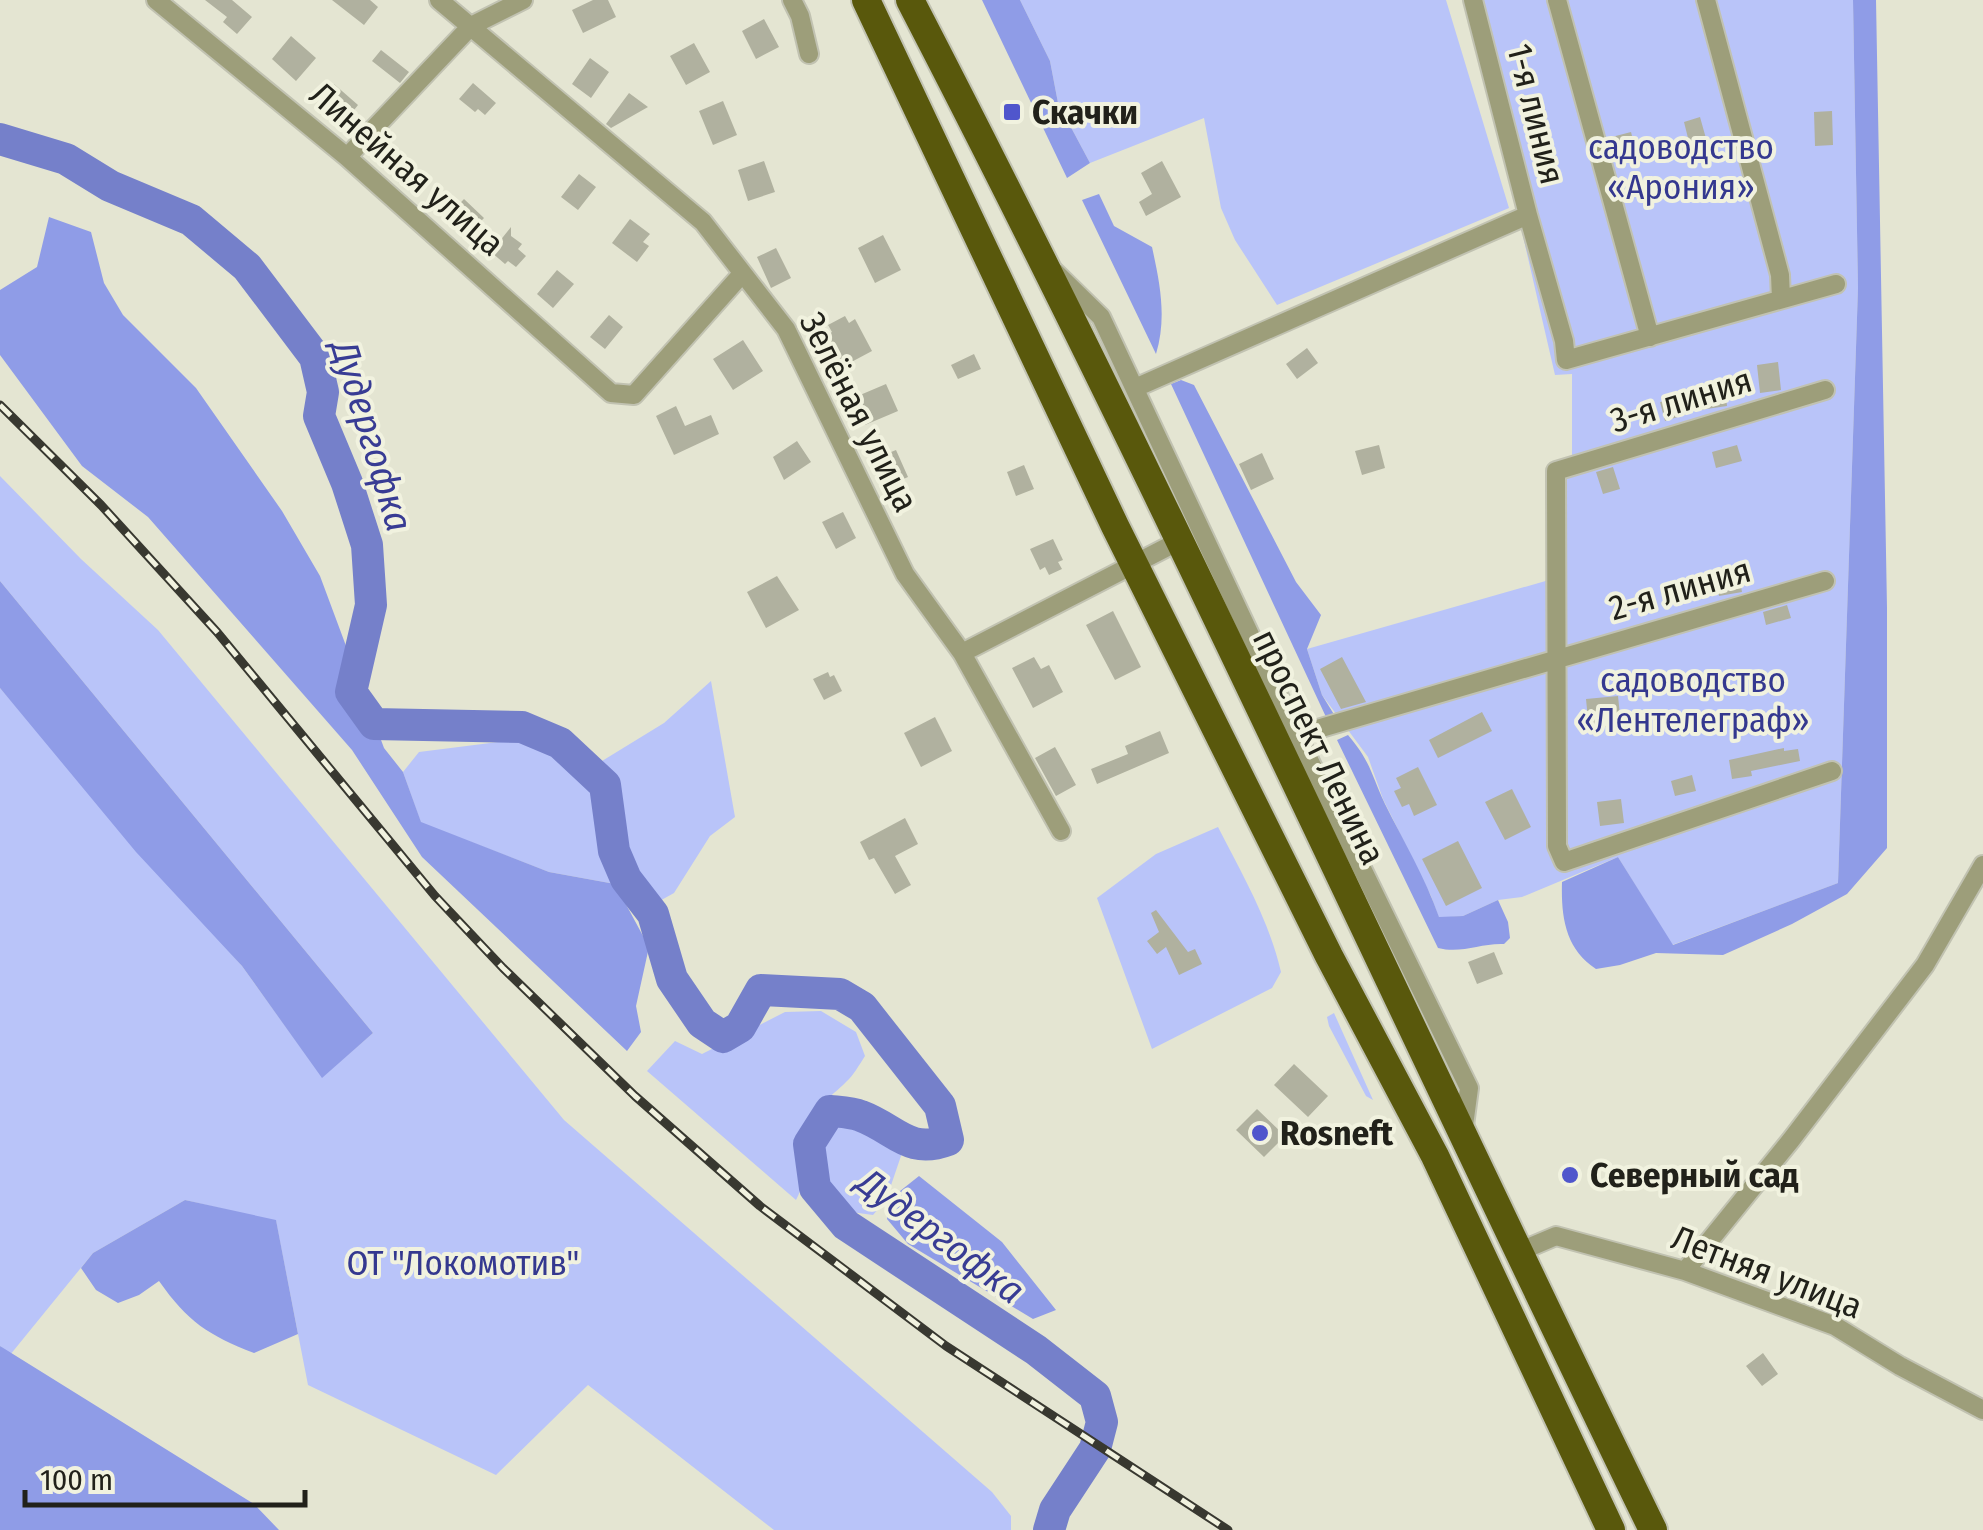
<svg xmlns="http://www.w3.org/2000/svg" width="1983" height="1530" viewBox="0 0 1983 1530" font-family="'Fira Sans Condensed',sans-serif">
	<rect width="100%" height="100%" fill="#e4e5d2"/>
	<path fill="#b9c4f9" d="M1020,0h426l63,208 -232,97 -42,-65 -14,-32 -17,-90 -114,45 -32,-60 -8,-42z
		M1463,0h390l5,288 -20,595 -166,62 -54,-88 -96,40 -24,3 -35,16 -24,2 -8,-22 -48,-97 -15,-42 -46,-62 -15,-46 242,-69v-108l23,-11v-87l-17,1 -36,-156z
		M0,476l81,83 77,71 406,490 428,372 19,24v14h-237l-186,-145 -92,90 -188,-90 -32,-164 -91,-21 -92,53 -83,102 -10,-9v-658l242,278 80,111 51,-44 -373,-452z
		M711,681l24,136 -25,19 -36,57 -18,10c-8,-10 -20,-20 -27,-31 -18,-33 -12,-76 -27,-111l62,-38z
		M514,740l29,6 50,49 4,35 18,54 -66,-12 -128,-49 -18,-51 16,-20z
		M1218,827c24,47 51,93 63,145l-9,16 -120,61 -55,-151 59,-44z
		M821,1011l35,21 9,24c-6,9 -11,19 -19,26 -14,14 -35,28 -42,48 -8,25 6,46 -8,70l-149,-129 28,-30 27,13 83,-42z
		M1334,1013l39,87 -7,-4 -37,-70 -2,-9z
		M832,1125h24l47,25 -17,50 -13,15 -29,-4 -14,-16 -10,-27 1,-28z"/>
	<path fill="#8f9ce7" d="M982,0h38l30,61 8,42 32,60 -23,15z
		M1853,0h23l11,608v240l-40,46 -55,30 -69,31 -67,-2 -36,12 -24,4c-31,-20 -35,-53 -34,-87l56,-25 55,88 165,-62 20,-595z
		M1099,194l15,32 38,21c8,37 15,70 4,107l-74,-154z
		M49,217l42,15 13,51 19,32 73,73 86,123 38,65 64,172 19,24 18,50 128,50 66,12 34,63 -13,59 5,26 -14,19 -205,-194 -70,-107 -204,-233 -66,-51 -82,-111v-65l37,-23z
		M1181,380l13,5 102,197 25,33 -14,34 15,46 13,21 -9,1 -155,-333z
		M0,581l373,452 -51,45 -80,-112 -106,-114 -136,-164z
		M1348,735c23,27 23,39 37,69 19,38 40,73 54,113l24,-1 35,-16 10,22 2,16 -6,6c-24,-1 -42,10 -66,4l-101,-208z
		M919,1176l83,66 54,68 -23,9 -125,-75 -21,-25 3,-20z
		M185,1200l91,20 22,114 -44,19c-46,-18 -66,-31 -95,-72l-20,14 -21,8 -22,-13 -15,-22 12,-15z
		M0,1346l254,158 25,26h-279z"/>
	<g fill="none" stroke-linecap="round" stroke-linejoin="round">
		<path stroke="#7580ca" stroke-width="32" d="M0,139l66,20 44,27 81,34 56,47 68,90 8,35 -4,24 28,67 20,62 4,60 -20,87 23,32 148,3 38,16 45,42 9,66 12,28 27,35 19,65 30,44 21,14 17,-10 21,-37 79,4 22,13 78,99 8,34c-40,15 -52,-11 -87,-24 -10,-4 -21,-4 -31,-5l-21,33 6,44 31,37 190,125 59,46 7,26 -7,27 -40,61 -6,20"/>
	</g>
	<path fill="#b0b19f" d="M205,0h27l20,17 -15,17 -14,-12 4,-5z
		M332,0h38l8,7 -14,18z
		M593,0h15l8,17 -33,16 -11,-23z
		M764,19l15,28 -23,12 -14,-28z
		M291,36l25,22 -20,23 -24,-22z
		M694,43l16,29 -24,13 -16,-29z
		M381,50l28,22 -9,11 -28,-22z
		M590,58l19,14 -18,26 -19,-14z
		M473,83l23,20 -11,12 -7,-6 -3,3 -16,-13z
		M334,84l24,21 -15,19 -24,-21z
		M629,93l19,14 -37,21 -5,-4z
		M723,101l14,34 -24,10 -14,-34z
		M1832,111l1,34 -18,1 -1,-34z
		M1700,117l7,25 -17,4 -6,-24z
		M1631,132l4,16 -22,7 -5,-17z
		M1553,157l5,17 -17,6 -5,-17z
		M764,161l11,31 -27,9 -10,-31z
		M1162,161l19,36 -35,19 -7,-14 13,-8 -11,-21z
		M579,174l17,13 -18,23 -17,-13z
		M464,199l20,19 -15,16 -20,-19z
		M630,219l20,15 -7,8 6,4 -12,16 -25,-19z
		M511,227v9l11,8 -4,5 8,7 -10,11 -8,-6 -3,3 -14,-12z
		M883,235l18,35 -26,13 -17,-35z
		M776,248l15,30 -20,10 -14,-31z
		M557,270l17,14 -21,24 -16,-14z
		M609,315l14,12 -18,22 -15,-12z
		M845,316l4,7 6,-4 17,32 -30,16 -17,-31 7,-4 -4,-7z
		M743,340l20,31 -30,19 -20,-31z
		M1307,348l11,15 -21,16 -11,-15z
		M974,354l7,15 -23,10 -7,-14z
		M1778,362l3,28 -21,3 -3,-28z
		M886,384l12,27 -33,14 -12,-27z
		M1725,388l2,18 -41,6 1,2 -22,7 -5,-19z
		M676,406l9,20 26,-11 8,19 -45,21 -18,-39z
		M797,441l14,21 -27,18 -11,-23z
		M1379,445l6,23 -23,7 -7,-24z
		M1737,445l5,16 -26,7 -4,-16z
		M896,450l12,27 -27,12 -12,-28z
		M1262,453l12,26 -23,11 -12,-26z
		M1024,465l10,24 -18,7 -9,-24z
		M1613,467l7,22 -17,5 -7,-22z
		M843,512l13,26 -20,11 -14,-27z
		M1053,539l10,21 -5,2 4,7 -13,6 -4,-8 -5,3 -10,-21z
		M1738,570l4,22 -23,4 -4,-21z
		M777,576l22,34 -33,18 -19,-36z
		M1787,605l4,13 -25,7 -3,-13z
		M1113,611l28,56 -26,13 -29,-55z
		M1034,657l7,12 8,-4 14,27 -30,16 -21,-40z
		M1342,657l24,45 -25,7 -21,-40z
		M828,672l2,5 4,-2 8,16 -18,9 -11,-21z
		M1618,696l3,29 -32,4 -3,-30z
		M1482,712l10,19 -54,27 -9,-18z
		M935,717l17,34 -31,16 -17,-34z
		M1160,731l9,22 -72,31 -6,-15 37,-15 -3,-8z
		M1055,747l21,38 -20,11 -21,-38z
		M1784,748v3l14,-2 2,12 -49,10 1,5 -20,3 -3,-19z
		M1418,767l19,38 -23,11 -5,-12 -7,3 -8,-16 7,-3 -5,-10z
		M1692,775l4,16 -21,5 -4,-15z
		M1512,789l19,38 -26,13 -20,-38z
		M1621,799l3,24 -24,3 -3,-24z
		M905,818l13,26 -23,12 16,29 -16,9 -21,-36 -5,2 -9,-18z
		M1458,841l24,47 -36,18 -24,-47z
		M1156,910l32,42 7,-3 7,15 -23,11 -13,-28 -9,7 -10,-13 12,-9 -8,-19z
		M1494,952l9,22 -26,10 -9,-22z
		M1294,1064l34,32 -20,21 -34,-32z
		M1257,1109l28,27 -21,21 -28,-27z
		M1763,1353l15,21 -16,12 -16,-20z"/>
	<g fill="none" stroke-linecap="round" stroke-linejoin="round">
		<defs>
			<path id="minor" d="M156,0l191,157 264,236 23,2 107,-120
				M439,0l264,222 83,107 119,245 57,79 99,178
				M792,0l8,16 9,38
				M1473,0l55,215 36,126 2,19 270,-76
				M1557,0l93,337
				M1706,0l74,275 1,24
				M347,157l124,-131 52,-26
				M1055,272l46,45 196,418 172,353 -6,45
				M1135,388l393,-173
				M1825,390l-269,81 1,375 7,16 268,-91
				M962,653l217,-112
				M1297,735l528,-154
				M1516,1253l40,-17 129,35 150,55 65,40 83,44
				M1685,1271l106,-131 134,-175 58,-100"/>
			<path id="trunk" d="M866,0l249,526 214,430 106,200 176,374
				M910,0c261,503 494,1020 743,1530"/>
		</defs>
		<use href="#minor" stroke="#c1c2b1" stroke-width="22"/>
		<use href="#trunk" stroke="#c1c2b1" stroke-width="32"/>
		<use href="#minor" stroke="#9d9e7a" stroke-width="18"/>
		<use href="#trunk" stroke="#59580c" stroke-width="28"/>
		<defs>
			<path id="rail" d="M0,405l101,100 116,127 218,264 68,72 132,128 125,110 186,140 282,184"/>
		</defs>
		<use href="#rail" stroke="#383830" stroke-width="9"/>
		<use href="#rail" stroke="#f1f2df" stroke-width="5" stroke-dasharray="15" stroke-linecap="butt"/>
	</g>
	<g fill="#5056cc" stroke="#f1f2df" stroke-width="4">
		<rect x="1002" y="102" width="20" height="20" rx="5"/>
		<circle cx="1260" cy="1133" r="10"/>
		<circle cx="1570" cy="1175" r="10"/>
	</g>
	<g text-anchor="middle" stroke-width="8" stroke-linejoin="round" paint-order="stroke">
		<g font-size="35" font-weight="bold" fill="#21211a" stroke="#f1f2df" text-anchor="start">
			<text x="1032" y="124">Скачки</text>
			<text x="1280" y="1145">Rosneft</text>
			<text x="1590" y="1187">Северный сад</text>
		</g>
		<g font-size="35" fill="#21211a" stroke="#f1f2df">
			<text transform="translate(1536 114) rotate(76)" y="12">1-я линия</text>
			<text transform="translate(407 169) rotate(41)" y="12">Линейная улица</text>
			<text transform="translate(1681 400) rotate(-17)" y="12">3-я линия</text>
			<text transform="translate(859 412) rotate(63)" y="12">Зелёная улица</text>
			<text transform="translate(1680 589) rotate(-16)" y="12">2-я линия</text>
			<text transform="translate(1319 747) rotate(64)" y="12">проспект Ленина</text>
			<text transform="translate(1767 1272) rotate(21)" y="12">Летняя улица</text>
		</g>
		<g font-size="35" fill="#34388f" stroke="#f1f2df">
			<text x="1681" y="159">садоводство<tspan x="1681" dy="40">«Арония»</tspan></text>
			<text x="1693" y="692">садоводство<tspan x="1693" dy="40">«Лентелеграф»</tspan></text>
			<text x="463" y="1275">ОТ "Локомотив"</text>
		</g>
		<g font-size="38" font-style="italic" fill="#383c94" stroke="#f1f2df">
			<text transform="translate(372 436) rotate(73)" y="13">Дудергофка</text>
			<text transform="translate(941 1236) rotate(37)" y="13">Дудергофка</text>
		</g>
	</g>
	<path d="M25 1490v15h280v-15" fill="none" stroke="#21211a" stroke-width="5"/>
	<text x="40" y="1490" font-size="30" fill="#21211a" stroke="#f1f2df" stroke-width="8" paint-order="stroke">100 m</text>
</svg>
